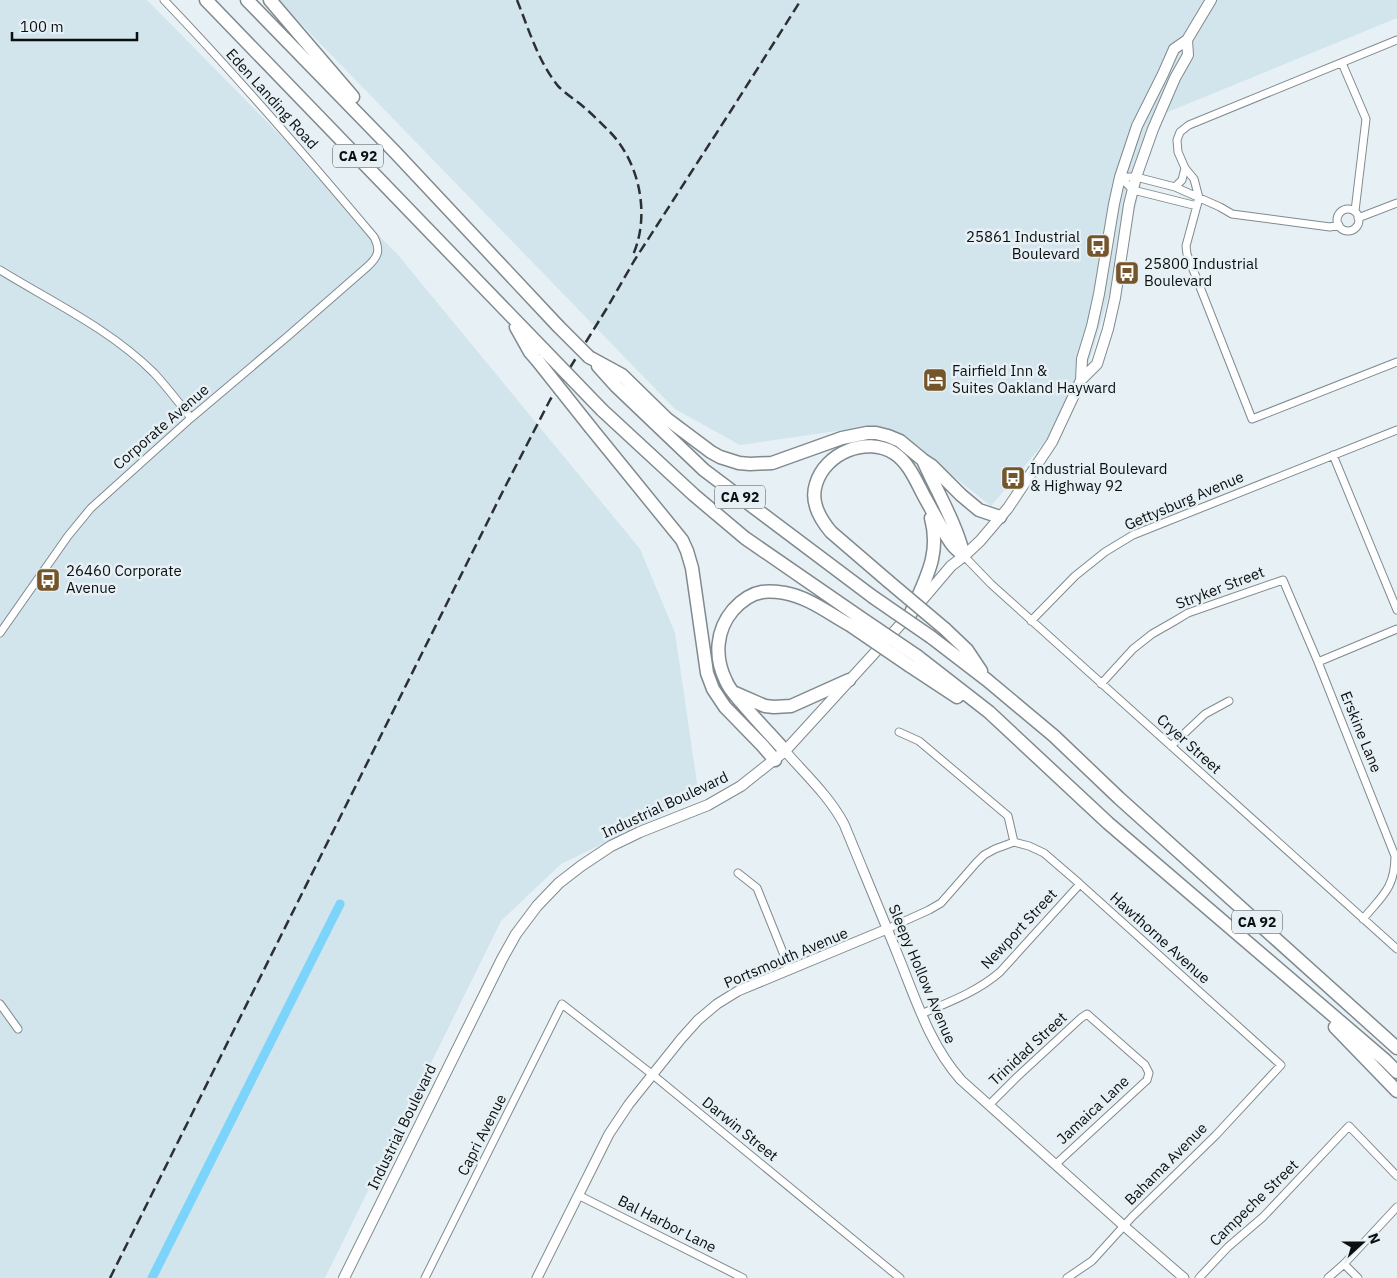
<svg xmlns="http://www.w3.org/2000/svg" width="1397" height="1278" viewBox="0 0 1397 1278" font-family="'IBM Plex Sans',sans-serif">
	<rect width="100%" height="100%" fill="#e6f0f5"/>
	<path fill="#d2e4ec" d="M0,0h147l251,255 242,294 35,84 24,164 -138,67 -60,57 -176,357h-325z
		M278,0h1119v18l-239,98 -24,97 -58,192 -85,101 -87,-69 -47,-9 -117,17 -65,-36z"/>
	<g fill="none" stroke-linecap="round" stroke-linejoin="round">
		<path stroke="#7cd4fb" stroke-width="9" d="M152,1278l188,-374"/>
		<defs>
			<path id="minor" d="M1397,40l-208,85 -9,7 -3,8 1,12 7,16 9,11 5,19 -13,48 1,8 65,165 145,-57
				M1342,63l24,56 -11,92
				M1120,177h16l39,10 45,20 12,7 98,13 9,-2
				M1120,177l13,13 64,16
				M1175,187l7,-7 3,-12
				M1337 220a11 11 0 1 1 22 0a11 11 0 1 1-22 0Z
				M1358,218l39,-15
				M0,270c52,32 110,59 154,103 13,14 25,30 37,45
				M1333,455l64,155
				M964,556l27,28 406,365
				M1031,621l44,-45 30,-24 28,-17 264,-105
				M0,633l68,-97 23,-28 100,-90 97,-82 79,-69c11,-10 14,-16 7,-30 -68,-81 -137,-161 -210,-237
				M1318,662l79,-33
				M1101,684l32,-35 19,-15 21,-12 15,-9 95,-33 35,82 77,194c0,32 -13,40 -32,63
				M899,732l20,9 89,75 6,26
				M1171,746l34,-32 24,-13
				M1014,842l15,4 15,7 36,31 201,181 -65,70 -84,82 -40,44 -25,17
				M738,873l19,15 33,82
				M887,929l42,-19 12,-7 35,-40 8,-8 11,-6 19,-7
				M0,1004l18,25
				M921,1014c28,-12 56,-22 79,-42l80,-88
				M989,1105l28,-28 64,-59 6,-4 58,51 4,8 -2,7 -91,84
				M578,1195l165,83
				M1344,1264l14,14
				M425,1278l137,-274 91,71 247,203
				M1199,1278l29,-31 35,-30 86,-91 48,50
				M1328,1278l16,-14 53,-57"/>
			<path id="tertiary" d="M785,751c21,24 44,45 59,73 18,44 37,89 55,134 17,42 31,87 62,122l163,146 60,52
				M537,1278l72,-144 20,-30 52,-65 17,-19 19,-16 21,-13 149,-62"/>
			<path id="secondary" d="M1081,380l16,-16 11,-35 7,-31 14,-93 7,-28 17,-48 22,-51 13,-23 -1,-15
				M344,1278l158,-319 14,-25 21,-28 22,-23 22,-17 30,-20 29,-14 68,-27 33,-19 44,-35 126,-138 40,-47 13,-10 16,-15 28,-33 44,-66 29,-62 1,-21 10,-33 7,-32 15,-90 6,-27 17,-51 26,-52 11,-25 13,-9 24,-40"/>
			<path id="motorway" d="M206,0l338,350
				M247,0l147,151 164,175
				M270,0l83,97
				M516,327l14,25 7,8
				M589,357l33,18 45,44 44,33 9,5 19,6 11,1 22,-1 70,-25 25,-5h9l12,3 12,5 23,19 9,6 29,29 18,15 21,7
				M598,366l18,20 88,84 169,127
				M602,410l92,85 51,43 113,78
				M591,428l91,112 5,11 5,17 15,105 6,16 12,18 37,38 13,15
				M923,460c14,32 33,63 41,96
				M888,581l-57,-49c-11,-13 -21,-30 -15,-48 9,-31 50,-48 78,-31 15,10 22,28 30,43 9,16 17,32 27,47 3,5 9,9 13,13
				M911,613c14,-34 30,-58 20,-95
				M945,629l22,21 14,21
				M931,637l56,43 67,56 65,62 278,250
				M917,656l72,56 119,111 277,237 12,12
				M910,666l47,31
				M735,693l30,13 9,1 17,-1 58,-26
				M785,751c-14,-16 -29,-31 -43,-48 -6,-7 -13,-14 -16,-22 -12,-24 -10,-51 7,-71 8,-9 17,-16 29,-18 7,-1 16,0 23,1 23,4 45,21 65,32
				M1335,1027l62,64"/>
		</defs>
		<use href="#minor" stroke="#818a8e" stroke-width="9"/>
		<use href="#tertiary" stroke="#818a8e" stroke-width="11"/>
		<use href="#secondary" stroke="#818a8e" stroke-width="12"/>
		<use href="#motorway" stroke="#818a8e" stroke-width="15"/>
		<use href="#minor" stroke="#fff" stroke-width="7"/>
		<use href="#tertiary" stroke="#fff" stroke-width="9"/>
		<use href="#secondary" stroke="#fff" stroke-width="10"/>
		<use href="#motorway" stroke="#fff" stroke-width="12"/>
		<path stroke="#2c3032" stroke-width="2.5" stroke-dasharray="10 5" stroke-linecap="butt" d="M517,0c12,30 21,61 41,86 6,6 14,12 21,17 11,9 21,19 31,29 30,31 41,85 22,125
			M110,1278l394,-789 46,-89 57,-92 27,-47 98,-152 69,-109"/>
		<defs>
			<path id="motorway-bridge" d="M558,326l31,31
				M544,350l58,60
				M537,360l54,68
				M888,581l57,48
				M873,597l58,40
				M858,616l59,40
				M850,625l60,41"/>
		</defs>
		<use href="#motorway-bridge" stroke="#818a8e" stroke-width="15" stroke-linecap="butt"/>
		<use href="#motorway-bridge" stroke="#fff" stroke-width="12"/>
	</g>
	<defs>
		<symbol id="bus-square" viewBox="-11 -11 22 22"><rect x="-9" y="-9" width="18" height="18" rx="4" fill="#75562b" stroke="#e6f0f5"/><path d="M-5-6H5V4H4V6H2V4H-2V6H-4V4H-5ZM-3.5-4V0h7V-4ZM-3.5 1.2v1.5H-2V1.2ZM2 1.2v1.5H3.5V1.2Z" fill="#fff"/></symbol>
		<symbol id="hotel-square" viewBox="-11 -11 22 22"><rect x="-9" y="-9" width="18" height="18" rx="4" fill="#75562b" stroke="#e6f0f5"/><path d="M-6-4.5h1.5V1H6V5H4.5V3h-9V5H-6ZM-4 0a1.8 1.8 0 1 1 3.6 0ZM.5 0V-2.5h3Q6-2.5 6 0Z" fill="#fff"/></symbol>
	</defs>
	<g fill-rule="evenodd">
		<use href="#bus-square" x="1084" y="232" width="28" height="28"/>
		<use href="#bus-square" x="1113" y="259" width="28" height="28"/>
		<use href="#hotel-square" x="921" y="366" width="28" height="28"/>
		<use href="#bus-square" x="999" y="464" width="28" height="28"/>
		<use href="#bus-square" x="34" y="566" width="28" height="28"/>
	</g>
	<g text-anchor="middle" stroke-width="5" stroke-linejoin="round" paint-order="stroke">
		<g fill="#e6f0f5" stroke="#4d5255" stroke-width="1">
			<rect x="333" y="144.5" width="50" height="23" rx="4"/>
			<rect x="715" y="485.5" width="50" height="23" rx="4"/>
			<rect x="1232" y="910.5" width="50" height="23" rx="4"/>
		</g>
		<g font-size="14" font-weight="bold" fill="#0b0f10">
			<text x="358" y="161">CA 92</text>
			<text x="740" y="502">CA 92</text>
			<text x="1257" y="927">CA 92</text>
		</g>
		<g font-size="15" fill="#0b0f10" stroke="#e6f0f5">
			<text transform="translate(272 99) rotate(48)" y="5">Eden Landing Road</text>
			<text transform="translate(161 427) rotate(-41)" y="5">Corporate Avenue</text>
			<text transform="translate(1184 501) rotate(-23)" y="5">Gettysburg Avenue</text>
			<text transform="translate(1220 588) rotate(-21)" y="5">Stryker Street</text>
			<text transform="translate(1361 732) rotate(68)" y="5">Erskine Lane</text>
			<text transform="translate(1189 744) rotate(42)" y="5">Cryer Street</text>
			<text transform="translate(665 805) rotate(-25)" y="5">Industrial Boulevard</text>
			<text transform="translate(1019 929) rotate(-47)" y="5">Newport Street</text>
			<text transform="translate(1160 938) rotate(42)" y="5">Hawthorne Avenue</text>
			<text transform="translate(786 958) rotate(-23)" y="5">Portsmouth Avenue</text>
			<text transform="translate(922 974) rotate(67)" y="5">Sleepy Hollow Avenue</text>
			<text transform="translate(1028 1049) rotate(-43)" y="5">Trinidad Street</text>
			<text transform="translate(1093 1110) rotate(-43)" y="5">Jamaica Lane</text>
			<text transform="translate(402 1127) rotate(-64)" y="5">Industrial Boulevard</text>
			<text transform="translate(740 1129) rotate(39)" y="5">Darwin Street</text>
			<text transform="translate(482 1135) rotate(-63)" y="5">Capri Avenue</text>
			<text transform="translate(1166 1164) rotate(-45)" y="5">Bahama Avenue</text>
			<text transform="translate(1254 1203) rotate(-44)" y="5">Campeche Street</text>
			<text transform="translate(667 1224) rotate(27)" y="5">Bal Harbor Lane</text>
		</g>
		<g font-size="15" fill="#0b0f10" stroke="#e6f0f5" text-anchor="start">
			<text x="1080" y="242" text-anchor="end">25861 Industrial<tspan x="1080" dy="17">Boulevard</tspan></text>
			<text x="1144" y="269">25800 Industrial<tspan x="1144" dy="17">Boulevard</tspan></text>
			<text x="952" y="376">Fairfield Inn &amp;<tspan x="952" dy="17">Suites Oakland Hayward</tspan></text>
			<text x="1030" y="474">Industrial Boulevard<tspan x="1030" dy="17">&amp; Highway 92</tspan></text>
			<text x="66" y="576">26460 Corporate<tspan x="66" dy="17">Avenue</tspan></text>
		</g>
	</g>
	<g transform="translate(1362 1243) rotate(69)" stroke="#e6f0f5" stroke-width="4" paint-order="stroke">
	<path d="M0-4L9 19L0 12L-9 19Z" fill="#0b0f10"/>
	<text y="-8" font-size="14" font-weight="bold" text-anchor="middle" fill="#0b0f10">N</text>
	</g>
	<path d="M12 32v8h125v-8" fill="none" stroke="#0b0f10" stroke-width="2.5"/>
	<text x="20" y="32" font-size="15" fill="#0b0f10" stroke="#e6f0f5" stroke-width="4" paint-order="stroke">100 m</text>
</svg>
